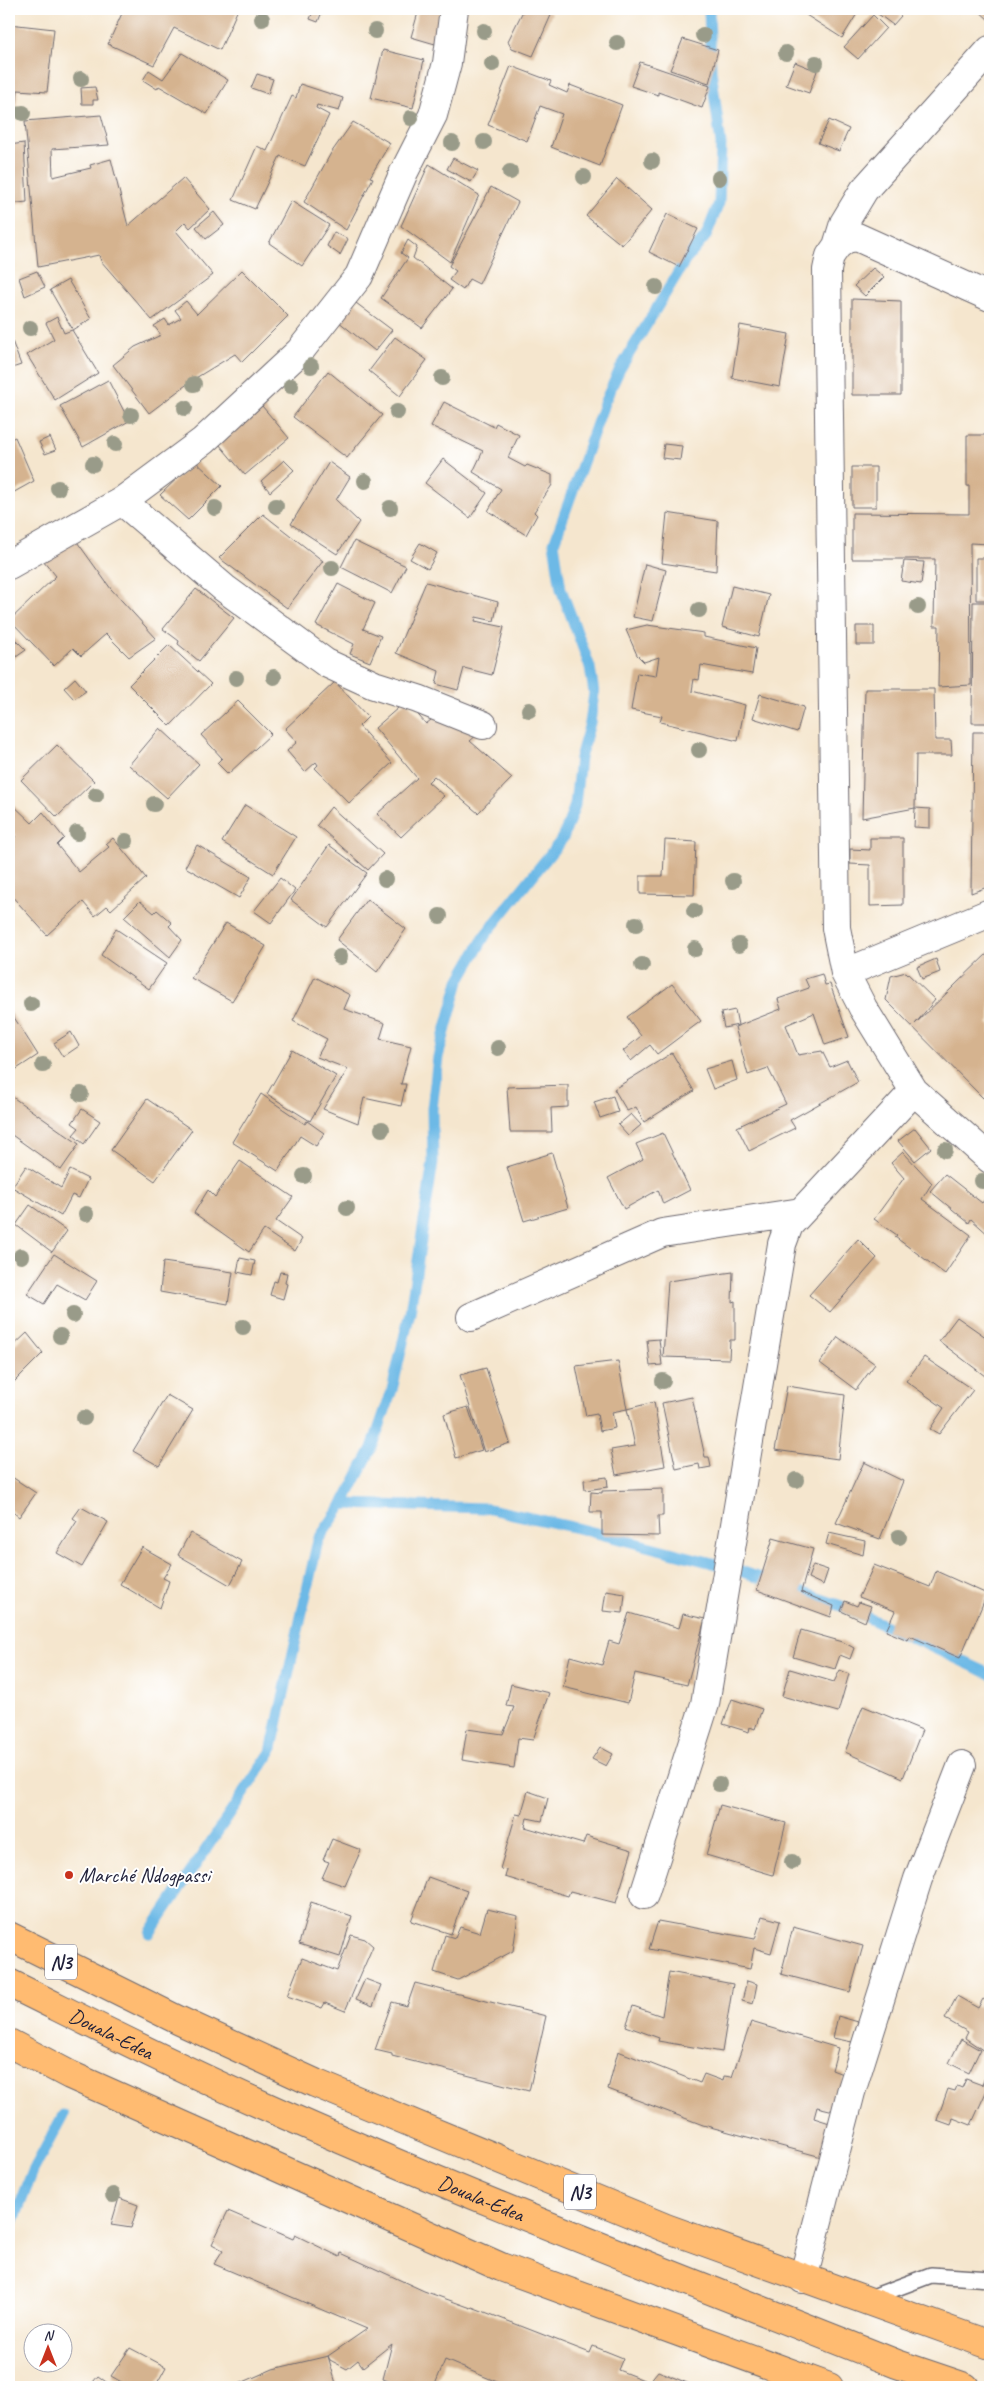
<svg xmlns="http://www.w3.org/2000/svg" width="999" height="2396" viewBox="0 0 999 2396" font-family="Caveat,sans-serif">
	<rect width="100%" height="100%" fill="#fff"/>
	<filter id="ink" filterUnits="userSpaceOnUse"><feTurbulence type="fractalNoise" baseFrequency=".02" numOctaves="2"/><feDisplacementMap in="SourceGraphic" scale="10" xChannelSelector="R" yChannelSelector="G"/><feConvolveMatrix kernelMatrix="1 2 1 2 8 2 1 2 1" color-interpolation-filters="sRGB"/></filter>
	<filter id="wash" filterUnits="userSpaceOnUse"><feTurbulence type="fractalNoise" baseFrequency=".0096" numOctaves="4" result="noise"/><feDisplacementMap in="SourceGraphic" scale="20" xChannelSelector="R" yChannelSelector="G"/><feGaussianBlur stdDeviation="1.12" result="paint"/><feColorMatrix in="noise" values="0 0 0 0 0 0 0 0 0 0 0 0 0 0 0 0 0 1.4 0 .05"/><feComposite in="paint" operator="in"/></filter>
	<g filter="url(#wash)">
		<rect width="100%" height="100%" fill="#f5e6ce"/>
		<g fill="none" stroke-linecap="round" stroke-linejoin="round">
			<path stroke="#6db9e6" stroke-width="11" d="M343,1504l142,4 92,20 155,40 42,15
				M789,1588l58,20 143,66
				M150,1933l121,-181 47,-212 25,-36 29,-56 20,-58 18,-78 23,-150 -1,-53 6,-52 21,-76 27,-47 77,-96 12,-33 5,-47 10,-35 4,-30 -4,-26 -29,-78 -7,-46 51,-142 15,-32 65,-108 21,-25 13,-33 2,-59 -10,-74 -2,-61
				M9,2233l24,-62 30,-56"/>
		</g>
		<g id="blocks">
			<path fill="#d5b38f" d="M124,9h114l-18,41 -46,-22 -20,37 -46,-21z
				M314,9h9l-5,13 -8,-3z
				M419,9h25l-9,35 -24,-7z
				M524,9h21l7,4 -19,43 -21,-8 -4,-7z
				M810,9h50l-18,29 -36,-23z
				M875,9h18l8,7 -8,9 -19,-14z
				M977,9h13v12z
				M873,15l13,13 -28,31 -14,-12z
				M9,24l45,5 -7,63 -29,-2 -2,18 -7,-1z
				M683,39l35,11 -9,33 -39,-13z
				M383,50l41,10 -11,48 -42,-10z
				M182,53l46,27 -21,34 -48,-28 -2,3 -14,-9 6,-10 14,9z
				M640,62l70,24 -8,22 -44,-16v3l-27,-9z
				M795,62l22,9 -8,22 -23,-8z
				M511,66l40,15 -2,4 18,8 3,-8 52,20 -22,61 -49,-19 11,-33 -22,-8 -13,35 -39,-16z
				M257,74l16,5 -5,15 -17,-6z
				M300,84l43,14 -4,13 -22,-6 -1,3 13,7 -24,51 -25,-10 -25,53 -22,-9 24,-54 10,5 25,-55 4,2z
				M95,87l3,13h-5v4h-11l-1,-16z
				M101,115l8,30 -57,4 1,28 38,-9 -1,-3 21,-6 17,67 55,-48 27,31 -20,19 -5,-6 -9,9 37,44 -61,45 -51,-59 -2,-6 -61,12 -13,-146z
				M829,120l20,9 -10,22 -21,-8z
				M353,122l37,21 -20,34 3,1 -27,52 -42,-28 27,-49z
				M24,143l3,59 -18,2v-59z
				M453,158l25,13 -7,11 -24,-13z
				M429,164l50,31 -29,67 -49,-36z
				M617,179l35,31 -30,35 -36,-29z
				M491,187l27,15 -39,82 -10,-5 -6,11 -14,-10 7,-9 -7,-5z
				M291,201l38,24 -27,41 -33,-23z
				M214,212l10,13 -18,14 -10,-12z
				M667,214l31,15 -19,38 -30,-15z
				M334,232l14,7 -8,16 -13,-9z
				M408,240l9,7 -4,11 39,31 -30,39 -41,-30 27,-40 -7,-5z
				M873,268l11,9 -19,19 -11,-10z
				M242,270l46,46 -46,46 -7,-8 -41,25 -45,34 -36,-48 22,-18 26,-12 -7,-9 11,-7 4,6 12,-7 -6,-8 11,-9 11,13z
				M37,271l8,16 -20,9 -6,-18z
				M68,280l23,39 -18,11 -23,-40z
				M852,299l49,2v94h-49z
				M352,300l40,30 -17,21 -37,-30z
				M57,317l7,16 8,-3 26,43 -43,27 -28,-45 27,-16 -8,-16z
				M740,325l49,9 -9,53 -48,-9z
				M9,333l12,32 -12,4z
				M395,337l32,23 -27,36 -31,-25z
				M328,371l54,44 -35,43 -54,-41z
				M108,380l21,41 -46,26 -23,-41z
				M444,402l50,25 2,-4 23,12 -11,23 17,9 2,-2 25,10v10l-18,27 3,3 -11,20 -38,-24 13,-22 -28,-17 10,-21 -52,-25z
				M262,406l27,32 -44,37 -26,-31z
				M967,435h23v109l-20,-1 1,142 -33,2 1,-61h-5l1,-67h-83v-46l117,1v-28h-2z
				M15,437l19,44 -25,14v-55z
				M50,437l6,13 -11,4 -6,-12z
				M664,444l18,2 -2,14 -18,-2z
				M443,459l44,34 -17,25 -45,-35z
				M284,460l10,10 -24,22 -9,-11z
				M195,461l27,25 -34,34 -28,-25z
				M329,462l21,15 -14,23 23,22 -22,32 -46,-30z
				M852,467h24v40h-24z
				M667,513l51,8 -2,50 -54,-8z
				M263,514l60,47 -36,47 -68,-50z
				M75,539l36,50 45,49 -27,19 -23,-23 -25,22 -8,-8 -19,18 -44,-46 46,-44 -13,-16z
				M354,541l52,25 -14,27 -51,-26z
				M420,543l17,10 -9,16 -18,-10z
				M976,558h14v42h-14z
				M904,561l20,1 -3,22 -20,-3z
				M645,564l21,6 -13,51 -20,-4z
				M426,582l72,20 -4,19 -18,-4 -1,4 29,6 -12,48 -28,-7 -6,22 -22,-6 3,-13 -43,-18z
				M338,584l37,19 -12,26 18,7 -11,26 -20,-8 4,-10 -38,-19z
				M732,586l37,9 -10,42 -37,-10z
				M196,589l38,29 -35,43 -21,-17 1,-3 -16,-12z
				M973,602h17v121h-18z
				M647,625l57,8v4l52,11 -4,26 -51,-9 -2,15 -5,-1 -2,12 53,14 -7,36 -78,-19 2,-6 -31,-6 6,-37 19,3 3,-19 -15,5 -7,-7 -11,-25z
				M856,626h18v19h-18z
				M9,633l17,17 -17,12z
				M169,645l42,39 -41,42 -41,-41z
				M75,678l11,13 -12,8 -10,-11z
				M335,682l33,35 -9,9 33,37 -43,40 -34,-35 3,-3 -2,-3 -11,10 -18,-21 10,-9 -12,-13z
				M865,689h69l1,51h16l1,15h-36l-1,53 -53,10z
				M760,694l44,13 -7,25 -44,-14z
				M238,701l33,33 -43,40 -11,-11 5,-5 -21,-23z
				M406,701l20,23 16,-13 36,23 -8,7 42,37 -34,35 -44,-37 -6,6 16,14 -43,41 -24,-23 40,-36 -42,-50z
				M160,728l39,36 -32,34 -38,-33z
				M973,732h17v154l-19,7z
				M57,745l37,36 -37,36 -36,-37z
				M9,801l23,22 11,-11 21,26 -7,7 22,27 30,-25 -3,-3 7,-6 33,40 -35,32 -4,-4 -12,10 -12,-14 -36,33 -38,-42v-49l7,-8 -7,-7z
				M245,805l51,32 -23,37 -51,-32z
				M331,807l52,47 -15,16 -51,-45z
				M915,808l15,1v19l-16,-1z
				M870,838h33v67l-33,1v-41l-20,-1v-15l20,1z
				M665,840l31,2 -2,53 -54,-1v-18h23z
				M197,845l54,32 -12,21 -54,-31z
				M329,845l38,28 -40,54 -36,-27z
				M280,878l15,12 -24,33 -17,-12z
				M367,899l39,30 -29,43 -40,-32z
				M140,901l14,12 3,-3 15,13 -3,3 13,14 -12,17 -46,-40z
				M226,923l40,23 -34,55 -41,-23z
				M116,929l51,34 -18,26 -48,-34z
				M990,951v69l-3,3 3,3v66l-7,6 -97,-98 5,-24 15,-4 29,28 -20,24z
				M936,959l4,13 -18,7 -5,-12z
				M822,974l3,11 5,-1 19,53 -24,8 -11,-32 -28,12 12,30 24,-4 8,16 17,-7 11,22 -68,38 5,8 -46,23 -12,-24 49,-23 -18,-36 -20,7 -13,-48 46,-18 -3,-10 31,-11 -4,-9z
				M315,977l35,18 -6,14 41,14 -5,16 31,7 -10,38h5l-5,22 -37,-8 -6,25 -35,-14 25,-40 -31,-12 10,-18 -34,-18z
				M672,984l29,37 -44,33 -7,-9 -19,16 -8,-10 18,-15 -14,-19z
				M735,1010l3,15 -14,3 -3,-15z
				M10,1011l28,44 -29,19v-62z
				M71,1032l8,14 -16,11 -9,-14z
				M292,1050l44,26 -26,45 -43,-27z
				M672,1053l22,38 -50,31 -8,-15 -9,4 -13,-22z
				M732,1061l5,19 -24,9 -8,-20z
				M568,1085v22l-17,1 1,24h-42l-3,-45z
				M261,1094l44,30 2,-3 17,12 -8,13 -16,-10 -22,35 -46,-29z
				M11,1096l68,48 -18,26 -52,-37v-34z
				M613,1096l5,16 -18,6 -6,-16z
				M147,1099l45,31 -37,51 -44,-31z
				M82,1109l18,12 -16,23 -11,-9 6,-7 -7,-5z
				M631,1114l10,11 -13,11 -10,-11z
				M915,1128l16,20 -16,13 -17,-20z
				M663,1133l27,57 -27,14 -5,-14 -34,19 -16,-31 35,-19 -7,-15z
				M903,1152l29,31 -10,16 49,36 -26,39 -50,-37 2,-2 -23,-16 30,-41 -13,-15z
				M552,1153l16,55 -44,13 -17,-54z
				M240,1161l53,36 -17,24 26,18 -7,12 -31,-21 -15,22 -55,-39 14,-23 7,7z
				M26,1166l35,22 9,-18 18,9 -9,19 -7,-3 -11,21 -49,-29z
				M945,1174l37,29 8,-11v44l-19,-17 -2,4 -39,-32z
				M30,1205l37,26 -15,21 -36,-27z
				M858,1239l19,19 -47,54 -21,-17z
				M54,1254l43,27 -12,19 -28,-16 -13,20 -17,-10z
				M240,1258l15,3 -3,14 -15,-3z
				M163,1262l70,10 -5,32 -68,-12z
				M280,1272l7,1 -2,10 2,1 -4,15 -13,-4 4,-14 3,1z
				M733,1272l-1,30 3,-1v39h-5l-1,19 -66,-2 5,-76z
				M957,1317l33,23v29l-5,7 -46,-35z
				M27,1333l16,20 -34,34v-37z
				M838,1337l37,27 -19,26 -36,-27z
				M659,1339l3,26 -12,1 -3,-26z
				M924,1357l49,33 -34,44 -9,-5 14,-21 -38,-27z
				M618,1361l9,48 27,-7 11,64 -49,9 -5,-25 24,-4 -8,-37 -15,3 3,16 -15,3 -3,-17 -11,2 -10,-50z
				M486,1368l24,75 -26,9 -24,-77z
				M787,1386l58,9 -7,64 -63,-9z
				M167,1395l26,15 -34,56 -26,-15z
				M692,1397l13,60h4l2,10 -11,2 -1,-5 -23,5 -14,-66z
				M468,1407l14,43 -26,8 -12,-44z
				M864,1462l39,19 -23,58 -44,-16z
				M12,1477l24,16 -17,24 -10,-8v-29z
				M607,1477l1,10 -23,3 -1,-10z
				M663,1489v27h-5l1,20 -57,-1v-23h-12l1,-20 11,1v-2z
				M81,1507l27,15 -26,45 -25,-14 20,-32 -4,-3z
				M190,1533l52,29 -12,23 -52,-30z
				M829,1533l36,8 -2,14 -37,-11z
				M773,1538l40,11 -12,43 33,14 -3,11 -74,-27z
				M142,1547l30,17 -9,14 6,3 -9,27 -40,-24z
				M813,1565l15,5 -5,15 -15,-7z
				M874,1565l56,22 6,-16 51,23 -27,64 -50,-22 -2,4 -22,-9 9,-20 -36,-14z
				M606,1591l19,3 -2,19 -20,-2z
				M845,1601l12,5 2,-4 12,4 -6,16 -24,-11z
				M629,1613l50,15 4,-14 22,5 -18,66 -52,-12 -7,30 -65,-16 7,-31 32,9 7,-24 10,3z
				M801,1630l42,12 11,6 -4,11 -10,-4 -5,14 -42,-12z
				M790,1669l44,13 6,-12 9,4 -11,38 -56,-16z
				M511,1684l38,9 -16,47 -15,-2 -4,30 -52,-8 5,-31 36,5 11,-27 -8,-1z
				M732,1699l30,10 -7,20 -5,-2 -1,5 -26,-8z
				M863,1706l59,24 -19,48 -58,-26z
				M600,1747l13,7 -7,12 -14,-7z
				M528,1791l20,7 -6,23 -15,-3 -2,9 58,17 3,-8 46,14 -16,53 -46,-12 -2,5 -63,-19 2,-7 -7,-1 16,-55 5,1z
				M720,1805l66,18 -13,52 -67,-20z
				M332,1839l29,11 -16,36 -23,-8 7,-16 -6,-2z
				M428,1877l39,14 -16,43 -40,-13z
				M311,1902l41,14 -12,41 -41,-13z
				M487,1909l31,7 -5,35 -55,29 -24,-8 11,-37 10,3 5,-11 20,6z
				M762,1916l18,5 -9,32 -17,-5 -4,21 -101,-20 9,-28 97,18z
				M793,1927l70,19 -13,46 -69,-18z
				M351,1935l14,4 8,7 -28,65 -20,-8 -3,5 -35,-12 15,-38 35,13z
				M669,1972l64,12 -11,68 -64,-11 1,-3 -33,-12 7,-20 29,10z
				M365,1979l16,6 -8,21 -17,-7z
				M747,1981l10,3 -4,20 -11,-3z
				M415,1983l131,33 -17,75 -137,-35v-2l-17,-4 17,-48 15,4z
				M957,1996l21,12 5,-9 7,4v37l-6,11 -19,-13 3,-6 -23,-13z
				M838,2016l20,6 -6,20 -19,-4z
				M751,2022l87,26 -6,22 13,5 -11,36 -17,-4 -3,11 22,7 -7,34 -126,-34 -95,-36 10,-38 82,32 4,-9 19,7 1,-5 8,1z
				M961,2039l19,11 -11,23 -20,-10z
				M990,2064v28l-3,-2 -16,35 -18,-7 -2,7 -14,-5 11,-31 7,2 2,-5 5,2 4,-9 16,6z
				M119,2198l19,7 -7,23 -20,-3z
				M228,2211l65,28 2,-4 45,22 1,-4 83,38 47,17 1,-1 118,46 3,-7 30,12 -5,12 31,12 9,-11 39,16h-188l-64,-27 -11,27h-30l-21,-8 9,-35 -29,23 -5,-7 -11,9 -17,-9 -2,-4 39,-27 -153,-65 9,-14 -11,-6z
				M130,2348l36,19 -11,20h-25l-19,-11z
				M328,2356l9,31h-105l41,-18z
				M98,2376l15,11h-24z"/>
		</g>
	</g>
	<g filter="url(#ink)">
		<use href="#blocks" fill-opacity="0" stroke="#6c676e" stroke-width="1"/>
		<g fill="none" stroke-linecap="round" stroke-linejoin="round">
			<defs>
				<path id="lane" d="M867,2299l64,-24 59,4"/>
				<path id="street" d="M990,50l-126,140 -20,33 -7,23 -7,10 -3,14 9,658 9,45 18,35 51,83 76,68
					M837,246l9,-7 11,-2 133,60
					M122,501l102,87 102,75 48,22 44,14 65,26
					M9,565l113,-64 81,-60 97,-90 59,-75 45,-104 29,-57 14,-52 7,-54
					M845,973l145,-60
					M471,1317l191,-84 139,-21
					M644,1895l61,-191 77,-460 7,-19 125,-134
					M803,2279l48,-187 67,-213 44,-114"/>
				<path id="primary" d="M9,1936l169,84 137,63 351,145 324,117
					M9,2043l61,32 431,192 328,120"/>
				<g id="highway">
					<path id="s1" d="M9,1983c83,41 165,83 249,120 210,94 426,176 639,261l68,23"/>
				</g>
			</defs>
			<use href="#lane" stroke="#6c676e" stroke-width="18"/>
			<use href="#street" stroke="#6c676e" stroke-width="30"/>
			<use href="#primary" stroke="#6c676e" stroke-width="30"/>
			<use href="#highway" stroke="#6c676e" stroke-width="30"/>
			<use href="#lane" stroke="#fff" stroke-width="15"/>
			<use href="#street" stroke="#fff" stroke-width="28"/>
			<use href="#primary" stroke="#ffbb71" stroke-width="28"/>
			<use href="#highway" stroke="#ffbb71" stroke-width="28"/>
		</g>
		<g fill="#999b89">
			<circle cx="262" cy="19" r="8"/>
			<circle cx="375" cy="31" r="8"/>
			<circle cx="484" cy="31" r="8"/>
			<circle cx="703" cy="35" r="8"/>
			<circle cx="617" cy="43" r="8"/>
			<circle cx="786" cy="53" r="8"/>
			<circle cx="816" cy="63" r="8"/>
			<circle cx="492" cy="64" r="8"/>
			<circle cx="81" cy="79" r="8"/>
			<circle cx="23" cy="113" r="8"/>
			<circle cx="411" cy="118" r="8"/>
			<circle cx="484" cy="142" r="8"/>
			<circle cx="452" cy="143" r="8"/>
			<circle cx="652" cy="161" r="8"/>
			<circle cx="510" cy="172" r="8"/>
			<circle cx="584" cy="177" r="8"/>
			<circle cx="719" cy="178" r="8"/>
			<circle cx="656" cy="287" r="8"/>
			<circle cx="30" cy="328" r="8"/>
			<circle cx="311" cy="366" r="8"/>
			<circle cx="442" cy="378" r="8"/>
			<circle cx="194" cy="384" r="8"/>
			<circle cx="291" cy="386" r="8"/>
			<circle cx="185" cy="408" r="8"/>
			<circle cx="397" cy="412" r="8"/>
			<circle cx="131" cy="415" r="8"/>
			<circle cx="115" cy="444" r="8"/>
			<circle cx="93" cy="464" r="8"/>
			<circle cx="365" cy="481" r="8"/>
			<circle cx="58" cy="488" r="8"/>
			<circle cx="276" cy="506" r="8"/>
			<circle cx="215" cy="508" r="8"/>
			<circle cx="390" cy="508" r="8"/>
			<circle cx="332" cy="568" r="8"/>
			<circle cx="918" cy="607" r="8"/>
			<circle cx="699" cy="610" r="8"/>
			<circle cx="274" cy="677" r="8"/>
			<circle cx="236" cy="678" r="8"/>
			<circle cx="529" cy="710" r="8"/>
			<circle cx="699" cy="750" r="8"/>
			<circle cx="96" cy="795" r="8"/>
			<circle cx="154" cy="804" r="8"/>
			<circle cx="77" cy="833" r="8"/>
			<circle cx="126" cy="841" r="8"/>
			<circle cx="385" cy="879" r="8"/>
			<circle cx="733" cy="881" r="8"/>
			<circle cx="694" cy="911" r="8"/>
			<circle cx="440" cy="916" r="8"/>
			<circle cx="636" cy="924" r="8"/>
			<circle cx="739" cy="945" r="8"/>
			<circle cx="695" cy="949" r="8"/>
			<circle cx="340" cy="957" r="8"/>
			<circle cx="642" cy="965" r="8"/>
			<circle cx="31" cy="1004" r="8"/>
			<circle cx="498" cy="1048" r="8"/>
			<circle cx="43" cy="1065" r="8"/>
			<circle cx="81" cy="1094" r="8"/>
			<circle cx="382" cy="1129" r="8"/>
			<circle cx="945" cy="1150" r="8"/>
			<circle cx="304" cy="1176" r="8"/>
			<circle cx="982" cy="1181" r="8"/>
			<circle cx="347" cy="1208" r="8"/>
			<circle cx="86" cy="1214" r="8"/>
			<circle cx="21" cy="1256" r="8"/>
			<circle cx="73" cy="1315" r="8"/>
			<circle cx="243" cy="1327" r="8"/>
			<circle cx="60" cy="1336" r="8"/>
			<circle cx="663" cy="1381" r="8"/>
			<circle cx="84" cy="1418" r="8"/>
			<circle cx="796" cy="1480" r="8"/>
			<circle cx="899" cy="1537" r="8"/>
			<circle cx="719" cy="1784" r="8"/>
			<circle cx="792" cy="1862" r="8"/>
			<circle cx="113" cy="2195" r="8"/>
		</g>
	</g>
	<circle fill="#c8321e" stroke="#fff" stroke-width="2" cx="69" cy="1875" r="5"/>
	<g text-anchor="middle" stroke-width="4" stroke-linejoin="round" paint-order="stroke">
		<g fill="#fff" stroke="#646476" stroke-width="1">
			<rect x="45" y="1944.5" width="32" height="35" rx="4"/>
			<rect x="564" y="2174.5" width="32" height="35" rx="4"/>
		</g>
		<g font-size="20" font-weight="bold" fill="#22223b">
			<text x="61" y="1969">N3</text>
			<text x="580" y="2199">N3</text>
		</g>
		<g font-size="21" fill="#22223b" stroke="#fff" text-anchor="start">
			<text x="79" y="1882">Marché Ndogpassi</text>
		</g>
		<g font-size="21" fill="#22223b" stroke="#fff">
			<text dy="7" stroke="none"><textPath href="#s1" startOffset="114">Douala-Edea</textPath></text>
			<text dy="7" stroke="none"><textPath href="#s1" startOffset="519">Douala-Edea</textPath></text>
		</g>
	</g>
	<rect width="999" height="2396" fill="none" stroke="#fff" stroke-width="30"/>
	<g transform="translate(48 2348)"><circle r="24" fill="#ffffff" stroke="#a7a7b1"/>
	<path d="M0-4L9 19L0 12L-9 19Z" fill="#c8321e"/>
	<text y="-8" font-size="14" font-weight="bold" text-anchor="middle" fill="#22223b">N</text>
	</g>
</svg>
